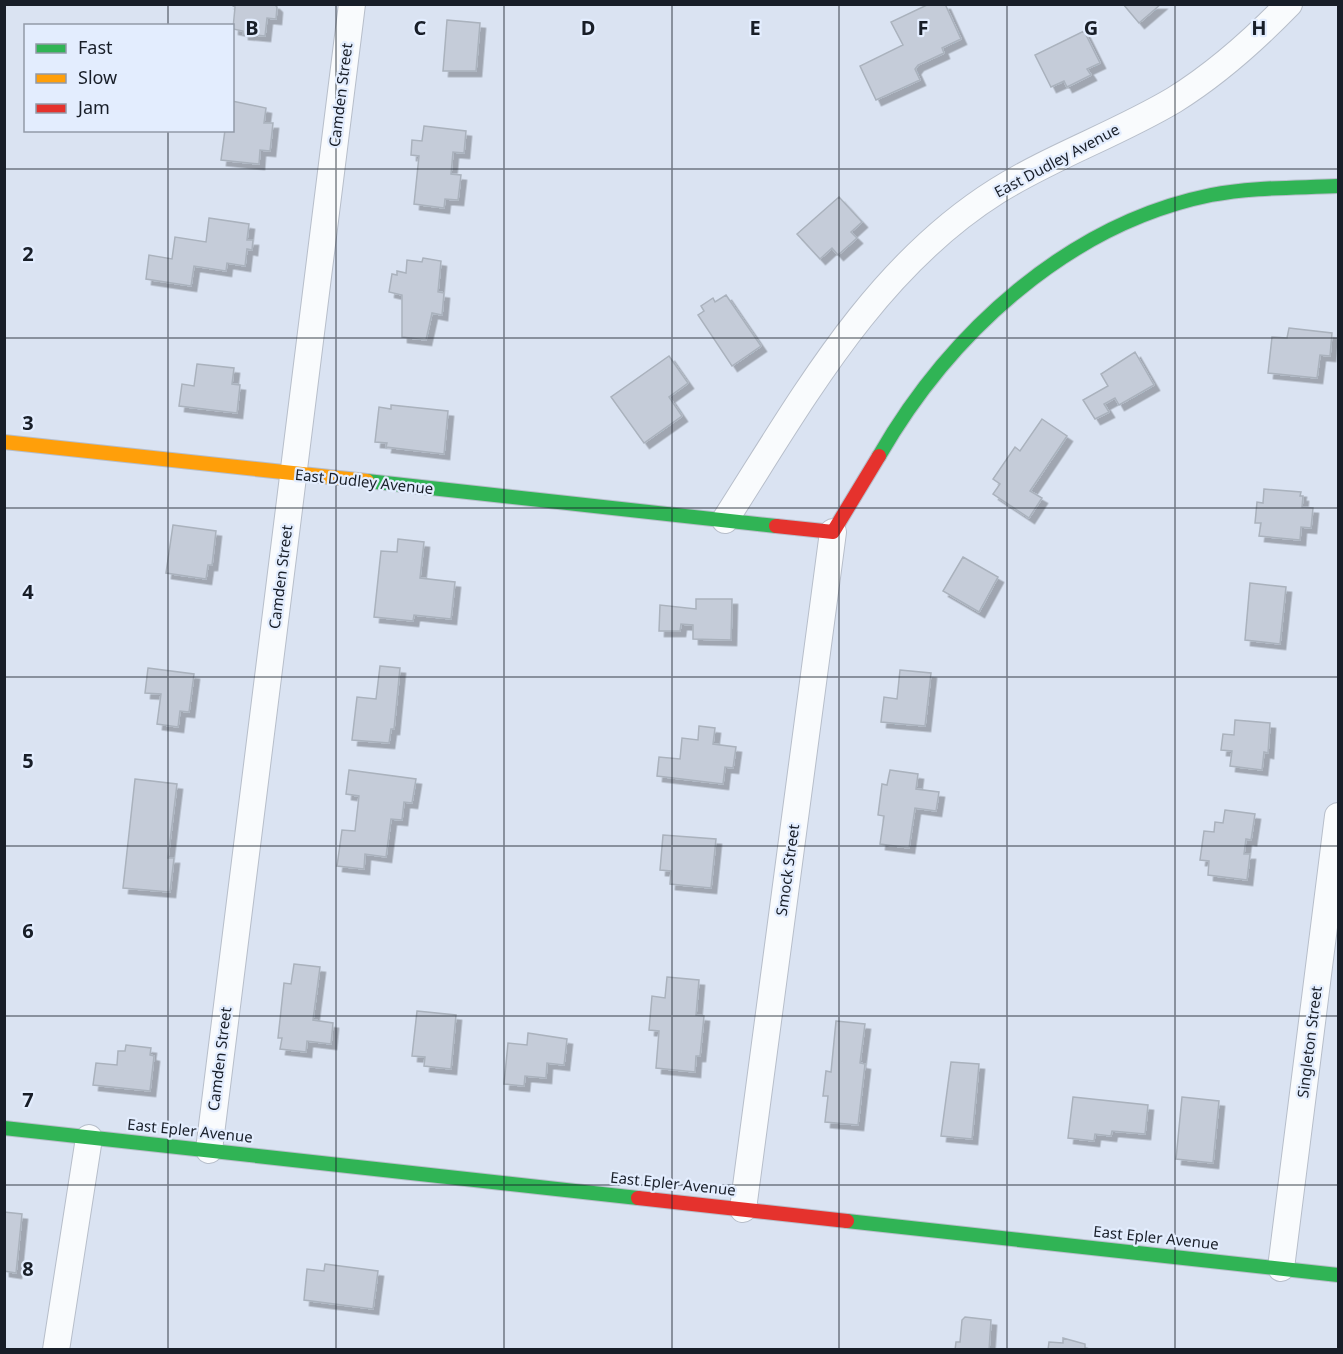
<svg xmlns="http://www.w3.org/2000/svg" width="1343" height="1354" viewBox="0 0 1343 1354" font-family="'Noto Sans',sans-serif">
	<defs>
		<filter id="shadow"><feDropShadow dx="5.5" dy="5.5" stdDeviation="0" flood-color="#0004"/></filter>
	</defs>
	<rect width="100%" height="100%" fill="#dae3f2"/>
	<path fill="#c5ccd9" stroke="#aab2bd" stroke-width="1.5" filter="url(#shadow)" d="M230,4h44l3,3 -1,12 -9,-1 -2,18 -22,-2v-3l-10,-2 2,-22z
		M929,4h16l16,35 -19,9 2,5 -26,12 -3,4 5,11 -44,20 -16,-34 43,-21 -12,-23z
		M1123,4h38l-22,19z
		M447,20l33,3 -4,48h-33z
		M1084,31l16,32 -13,6 4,6 -24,12 -3,-6 -13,6 -16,-32z
		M232,101l34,7 -2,15h9l-3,28 -10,-1 -1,14 -38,-4 4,-30h7z
		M424,126l42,5 -2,22 -11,-1 -2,22 10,1 -3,25 -13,-1 -1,9 -30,-4 5,-48 -8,-1 1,-15 10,1z
		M839,197l23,25 -11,10 6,6 -19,17 -6,-7 -12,11 -23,-25z
		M209,218l40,6 -2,16h6l-1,10 -5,-1 -2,17 -18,-3 -1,8 -32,-5 -3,20 -45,-7 3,-24 23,4 3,-22 31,5z
		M423,258l18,3 -3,31 6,1 -2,22 -10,-2 -6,27 -24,-3v-42l-13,-3 3,-18 5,1v-4l9,2 1,-13 15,2z
		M726,295l35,51 -29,20 -34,-51 6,-4 -3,-5 12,-8 2,4z
		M1289,328l43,5 -2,23 -10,-1 -3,23 -49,-5 4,-36 15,1z
		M1135,352l19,33 -35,20 -4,-7 -11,6 5,8 -14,7 -12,-19 25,-14 -7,-12z
		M669,356l19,27 -19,14 13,19 -38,27 -33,-46z
		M197,364l37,4 -2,16 8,1 -3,28 -58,-7 3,-22 12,2z
		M391,405l57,6 -4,43 -58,-7 1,-4 -12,-1 4,-35 12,2z
		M1042,419l25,17 -37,55 12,7 -13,20 -36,-24 7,-10 -7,-5 22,-32 5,4z
		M1264,489l37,3 -1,4h3l-1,11 11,1 -2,20 -10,-1 -1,13 -41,-4 2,-13h-6l2,-21 6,1z
		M173,525l43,6 -4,34h-4l-2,14 -40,-6z
		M398,539l26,3 -4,36 35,4 -4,37 -37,-4 -1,6 -39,-4 7,-66 16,1z
		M963,557l35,20 -19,35 -36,-21z
		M1250,583l36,4 -6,57 -35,-4z
		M696,599h36l-1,41 -38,-1v-14l-12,-1 -1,7h-21l1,-26 36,4z
		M380,666l20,2 -6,61h-3l-2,14 -37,-3 5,-43 19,2z
		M148,668l46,6 -5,38 -9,-1 -2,16 -21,-3 4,-30 -16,-1z
		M900,670l31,3 -6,53 -44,-4 3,-25 13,2z
		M1235,720l35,3 -2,30 -4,-1 -2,18 -32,-4 2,-15 -11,-1 2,-16 11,1z
		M699,726l16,2 -2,16 23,3 -3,21 -8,-1 -2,17 -66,-8 2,-19 21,2 2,-21 16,2z
		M349,770l67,9 -4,24 -8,-1 -2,18 -11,-1 -5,38 -21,-3 -1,15 -27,-3 5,-36 13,1 4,-35 -13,-2z
		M890,770l28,4 -2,15 23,3 -3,19 -21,-3 -6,40 -29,-4 4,-28 -6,-1 4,-31 5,1z
		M135,779l42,5 -9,74h6l-4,34 -47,-4z
		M1225,810l30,4 -4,26 -5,-1 -2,15h6l-3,26 -39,-5 1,-14 -9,-1 4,-29 10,1 1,-10 8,1z
		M663,835l53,4 -5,49 -41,-4 1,-13 -11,-1z
		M294,964l26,3 -7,53 20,3 -2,21 -24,-3 -1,11 -26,-3 2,-11h-4l6,-55 7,1z
		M667,977l32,3 -3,35 8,1 -4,40h-4l-1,16 -39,-4 3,-37 -10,-1 3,-34 13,2z
		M417,1011l39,4 -5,54 -27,-3 1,-9 -13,-1z
		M836,1021l29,3 -5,39 5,1 -7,61 -33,-3 3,-26h-5l3,-25 5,1z
		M528,1033l39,6 -3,26 -17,-2 -1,15 -21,-2 -1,10 -20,-2 4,-41 19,2z
		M126,1045l25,3 -1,7 4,1 -4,35 -57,-6 3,-22 21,2 1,-14h7z
		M951,1062l28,2 -7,75 -31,-3z
		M1073,1097l75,8 -3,29 -33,-3 -1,5 -16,-2 -1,7 -26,-3z
		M1182,1097l37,4 -6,62 -37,-4z
		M4,1212l18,2 -6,59 -12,-2z
		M325,1264l53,7 -5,38 -69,-9 3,-31 17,2z
		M965,1317l26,3 -2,30h-34l1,-8h4l2,-22z
		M1063,1338l22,6v4l10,2h-47l1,-8 14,1z"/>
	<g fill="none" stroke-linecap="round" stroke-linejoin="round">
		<defs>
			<path id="street" d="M725,520c77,-120 148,-251 272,-329 56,-35 120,-57 177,-91 42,-26 80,-60 115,-96
				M209,1150l143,-1146
				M743,1209l90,-677
				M1281,1268l57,-452
				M56,1350l33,-212"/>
			<path id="fast" d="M879,456c71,-123 189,-232 332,-261 41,-8 85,-7 127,-9
				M367,481l409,45
				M4,1128l634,70
				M847,1221l491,54"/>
			<path id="slow" d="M4,442l363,39"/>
			<path id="jam" d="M776,526l57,6 46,-76
				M638,1198l209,23"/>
		</defs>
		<use href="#street" stroke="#b7beca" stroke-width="28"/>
		<use href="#fast" stroke="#b7beca" stroke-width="16"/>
		<use href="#slow" stroke="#b7beca" stroke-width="16"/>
		<use href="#jam" stroke="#b7beca" stroke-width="16"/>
		<use href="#street" stroke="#f9fbfd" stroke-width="26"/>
		<use href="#fast" stroke="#30b455" stroke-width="14"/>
		<use href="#slow" stroke="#ff9f0a" stroke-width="14"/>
		<use href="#jam" stroke="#e5322d" stroke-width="14"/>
	</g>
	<path fill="none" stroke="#181e28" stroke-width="1.5" stroke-opacity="0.55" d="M168,4v22M336,4v1346M504,4v1346M672,4v1346M839,4v1346M1007,4v1346M1175,4v1346M168,130v1220M4,169h1334M4,338h1334M4,508h1334M4,677h1334M4,846h1334M4,1016h1334M4,1185h1334"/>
	<g text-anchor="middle" stroke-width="4.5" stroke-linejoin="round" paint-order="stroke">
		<g font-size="15" fill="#181e28" stroke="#e3edfe">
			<text transform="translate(341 95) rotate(-83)" y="5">Camden Street</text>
			<text transform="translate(1057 161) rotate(-28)" y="5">East Dudley Avenue</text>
			<text transform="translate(364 482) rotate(6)" y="5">East Dudley Avenue</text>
			<text transform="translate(281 577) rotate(-83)" y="5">Camden Street</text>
			<text transform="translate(788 870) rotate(-82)" y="5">Smock Street</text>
			<text transform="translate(1310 1042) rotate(-83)" y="5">Singleton Street</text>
			<text transform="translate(220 1059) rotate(-83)" y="5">Camden Street</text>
			<text transform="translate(190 1131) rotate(6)" y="5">East Epler Avenue</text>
			<text transform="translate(673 1184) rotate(6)" y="5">East Epler Avenue</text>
			<text transform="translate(1156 1238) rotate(6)" y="5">East Epler Avenue</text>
		</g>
	</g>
	<g font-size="20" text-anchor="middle" font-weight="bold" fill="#181e28" stroke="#e3edfe" stroke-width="4.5" stroke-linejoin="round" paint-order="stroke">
		<text x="252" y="35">B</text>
		<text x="420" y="35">C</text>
		<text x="588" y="35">D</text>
		<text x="755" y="35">E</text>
		<text x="923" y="35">F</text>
		<text x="1091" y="35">G</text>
		<text x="1259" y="35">H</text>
		<text x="28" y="261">2</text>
		<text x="28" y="430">3</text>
		<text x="28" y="599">4</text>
		<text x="28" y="768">5</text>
		<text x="28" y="938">6</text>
		<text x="28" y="1107">7</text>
		<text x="28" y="1276">8</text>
	</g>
	<rect width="1343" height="1354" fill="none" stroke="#181e28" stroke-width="12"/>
	<rect x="24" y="24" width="210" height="108" fill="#e3edfe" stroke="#929aa8" stroke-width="1.5"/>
	<rect x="36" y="44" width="30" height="9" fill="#30b455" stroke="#929aa8" stroke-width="1.5"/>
	<text x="78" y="54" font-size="18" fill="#181e28">Fast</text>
	<rect x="36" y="74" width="30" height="9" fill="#ff9f0a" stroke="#929aa8" stroke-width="1.5"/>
	<text x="78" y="84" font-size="18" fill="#181e28">Slow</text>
	<rect x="36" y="104" width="30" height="9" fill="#e5322d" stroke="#929aa8" stroke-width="1.5"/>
	<text x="78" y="114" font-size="18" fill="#181e28">Jam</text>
</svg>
